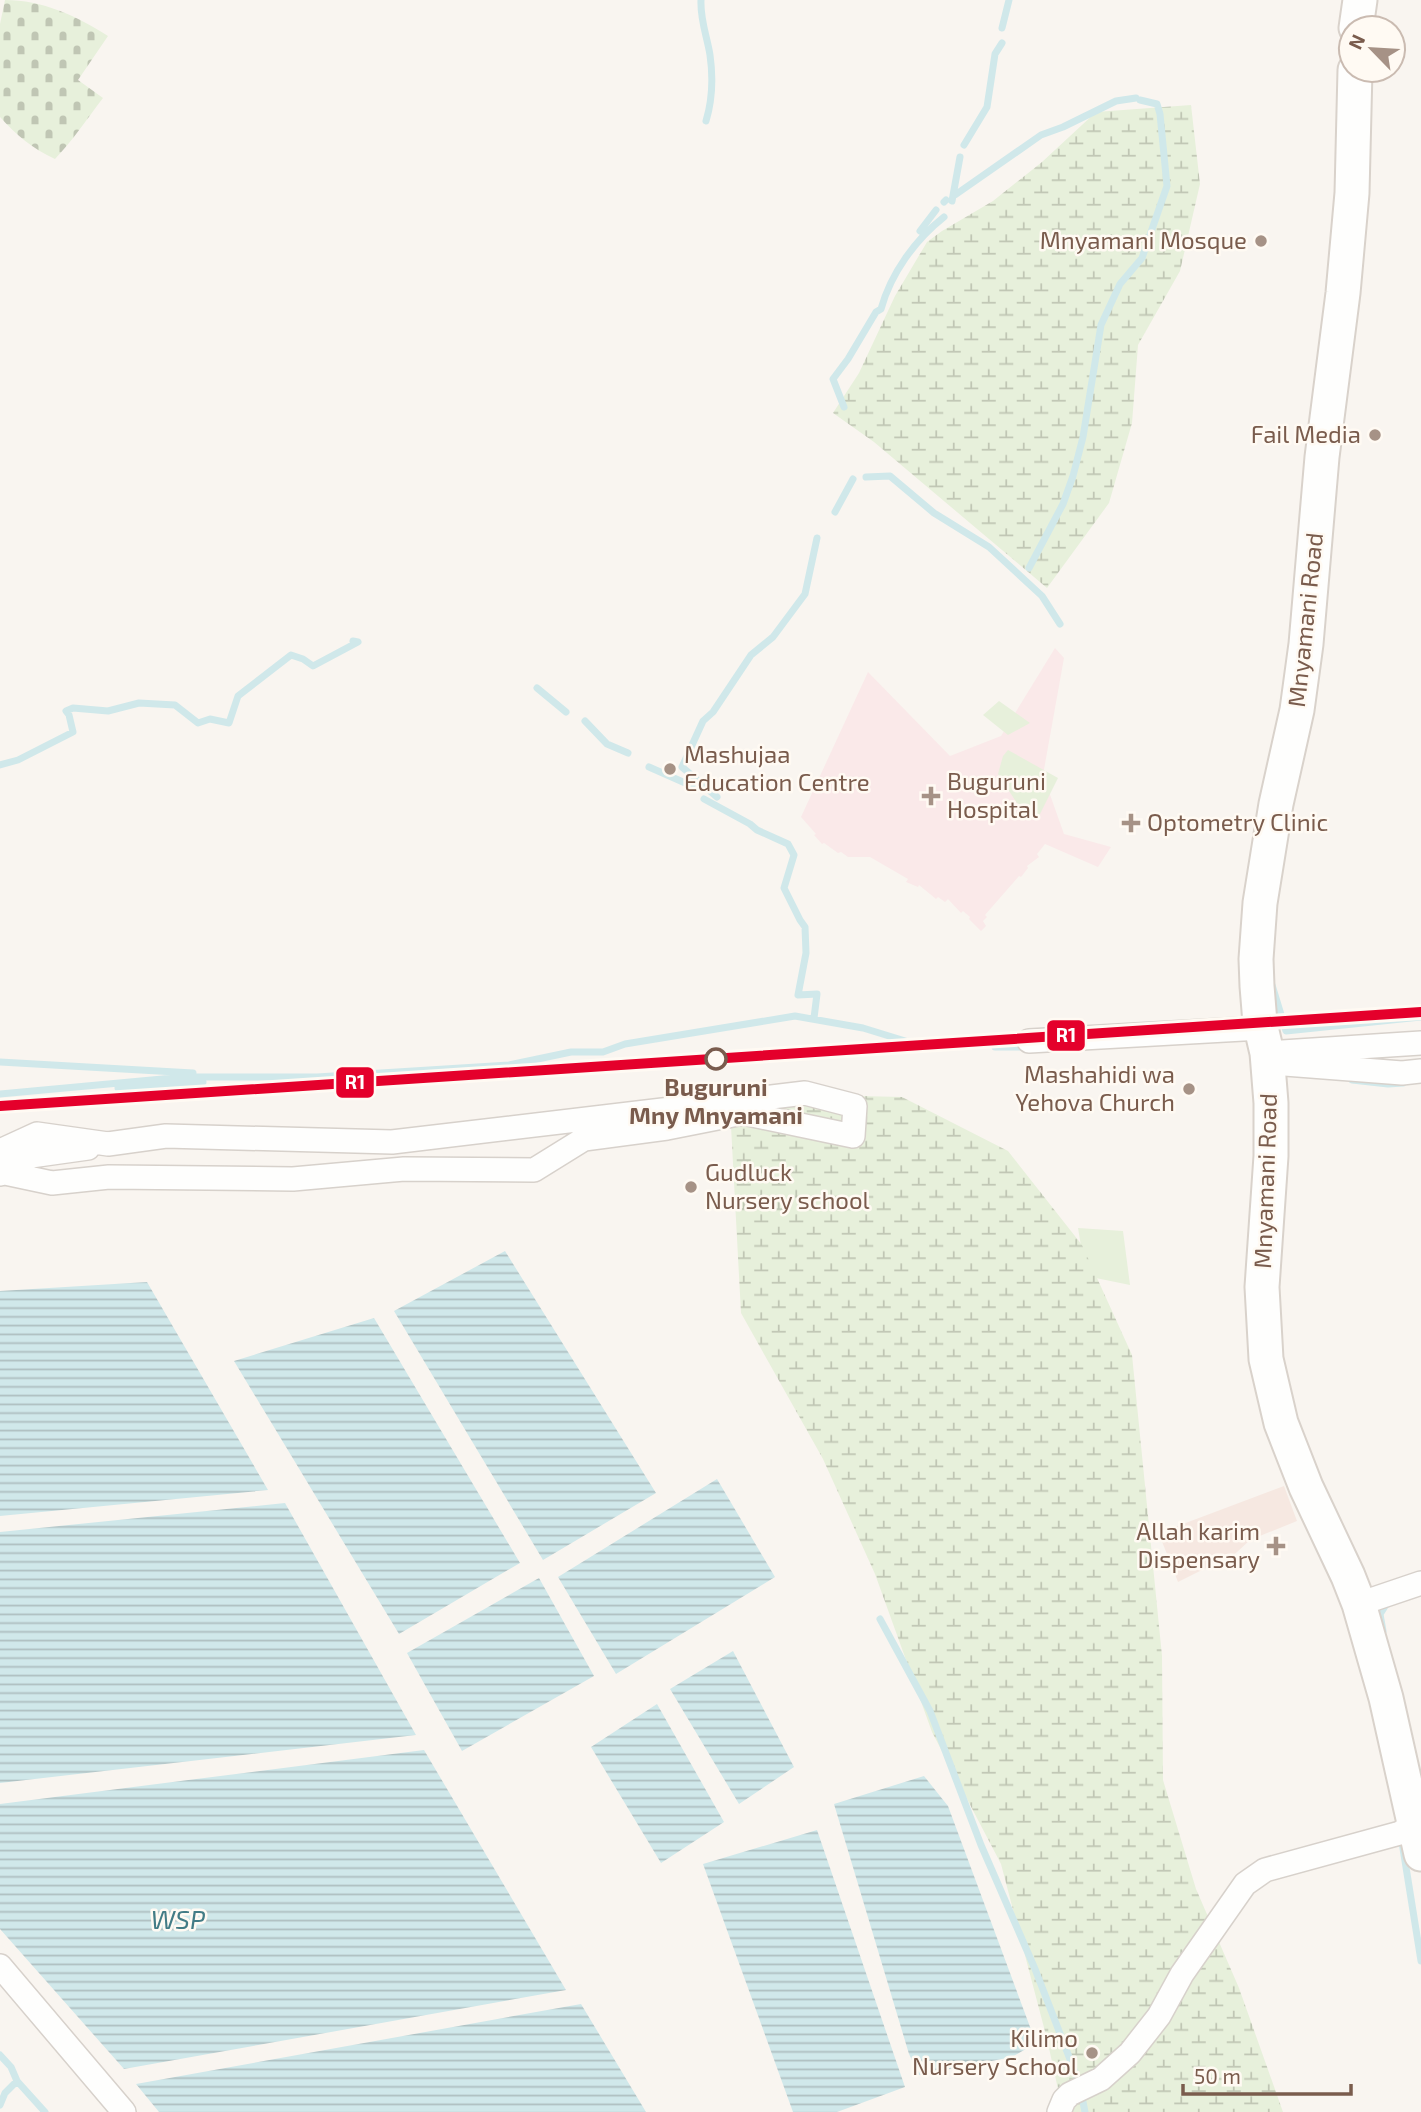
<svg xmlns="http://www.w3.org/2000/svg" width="1421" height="2112" viewBox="0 0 1421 2112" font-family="'Exo 2',sans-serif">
	<defs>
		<pattern id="wetland-marsh" width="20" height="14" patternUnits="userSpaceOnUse" patternTransform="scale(1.75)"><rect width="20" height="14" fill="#e7f0db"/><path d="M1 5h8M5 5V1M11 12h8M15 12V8" fill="none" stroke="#c0c6b4"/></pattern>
		<pattern id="cemetery-stones" width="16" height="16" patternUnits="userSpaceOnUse" patternTransform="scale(1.75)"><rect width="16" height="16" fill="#e7f0db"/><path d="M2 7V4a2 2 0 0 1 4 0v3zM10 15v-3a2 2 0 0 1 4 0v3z" fill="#c0c6b4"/></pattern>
		<pattern id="water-rules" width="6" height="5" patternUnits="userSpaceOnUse" patternTransform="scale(1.75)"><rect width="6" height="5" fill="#d0e8ea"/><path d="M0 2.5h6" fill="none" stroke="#aebfc0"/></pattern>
	</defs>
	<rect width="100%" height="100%" fill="#f9f5f0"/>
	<path fill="#f6e8e1" d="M1284,1486l13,35 -47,19 -14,13 -58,29 -17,-43 14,-12z"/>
	<path fill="#fae9e9" d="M1055,648l9,10 -21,117 21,59 47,13 -13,20 -53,-23 -8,10 2,3 -12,9 1,2 -7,9 -2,-1 -34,39 2,2 -4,4 3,5 -5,5 -12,-12 1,-2 -7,-6 -2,2 -13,-14 -3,3 -7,-5 -2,2 -17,-14 -1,2 -12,-5 2,-3 -38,-22h-22l-7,-5 -3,1 -14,-10 -2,1 -8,-9 2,-1 -15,-17 67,-145 82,84 51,-20z"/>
	<path fill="#e7f0db" d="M999,701l31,22 -22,12 -25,-20z
		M1008,750l50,28 -21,42 -11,-3 -28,-43 5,-18z
		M1078,1228l45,3 7,54 -44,-9z"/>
	<path fill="url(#wetland-marsh)" d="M1191,105l9,79 -20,87 -42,74 -6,78 -23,80 -62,85 -173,-146 -41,-29 26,-40 36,-77 32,-54 15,-11 51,-30 49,-39 54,-50z
		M819,1095l83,2 106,54 74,94 50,110 30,301 1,124 33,109 43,99 44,124h-220l-16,-73 -46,-175 -69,-132 -57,-158 -52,-115 -82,-146 -10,-187 -4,-2z"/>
	<path fill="url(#cemetery-stones)" d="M5,0c37,0 72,16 103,36l-30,44 25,18c-16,21 -30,42 -48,61 -22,-10 -39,-24 -55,-42v-93z"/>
	<path fill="url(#water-rules)" d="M505,1251l151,242 -113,67 -149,-249z
		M147,1282l121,208 -268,26v-225z
		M374,1318l146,245 -121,71 -165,-273z
		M717,1479l58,98 -159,97 -58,-97z
		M285,1503l131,232 -416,48v-251z
		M539,1578l55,98 -132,75 -55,-98z
		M733,1651l61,116 -55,37 -69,-115z
		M657,1704l67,118 -63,41 -70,-116z
		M424,1750l142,240 -442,79 -124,-140v-125z
		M924,1776l24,30 88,237 -24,14 -93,18 -10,-21 -75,-250z
		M817,1830l88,257 -68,25h-44l-90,-248z
		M581,2004l65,108h-487l-23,-28z"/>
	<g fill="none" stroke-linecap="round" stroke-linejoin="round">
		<path stroke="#d0e8ea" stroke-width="7" d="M701,0c-1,20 6,36 9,55 3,21 2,46 -4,66
			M1002,28l7,-28
			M1347,42v21
			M964,145l23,-38 8,-53 7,-11
			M955,195l86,-60 22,-8 53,-26 20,-3
			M952,201l8,-44
			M944,202l2,-2
			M920,231l16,-21
			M844,407l-11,-28 15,-20 28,-47 5,-3c10,-36 34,-69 63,-92
			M866,477l24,-1 44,37 55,34 53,49 18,28
			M835,512l18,-33
			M1029,568l34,-64 10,-28 10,-39 18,-112 19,-41 22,-26 25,-72 -7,-72 -3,-10 -17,-4
			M537,688l29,24
			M585,721l22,23 21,9
			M0,765l18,-5 55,-28 -4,-17 -3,-4 7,-3 35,3 31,-8 36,2 23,18 12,-4 19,4 9,-27 53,-41 12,4 10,7 45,-24 -5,-1
			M649,767l43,19
			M717,797l-35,-30 21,-46 10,-9 38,-57 22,-18 32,-43 12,-56
			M704,799l46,25 7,6 31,14 6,11 -10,33 16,32 5,7 1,26 -8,42 19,-1 -3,24
			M1272,985l14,46 135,-14
			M995,1047h32
			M0,1062l193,11
			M1352,1080l36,4 15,-1
			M118,1088l85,-6
			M0,1094l184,-17h133l192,-12 62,-13h32l22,-8 170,-28 68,12 52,16 57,1
			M880,1619l50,92 51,134 54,124 43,111
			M1383,1631l-3,-17 7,-11
			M1401,1836l20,125
			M0,2055l11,12 6,14 28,31
			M1083,2102l2,10
			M0,2105l5,-12 12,-12"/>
		<defs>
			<path id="street" d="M1029,1041l232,-13
				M1267,1053l154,-10
				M1285,1064l117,9 19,-2
				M0,1151l37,-17 71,10 58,-8 226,6 413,-49 50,13 -2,30 -110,-23 -76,15 -83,11 -50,31 -130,-1 -111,10 -184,-2 -57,6 -47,-10
				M0,1174l5,-1 26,-17 57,-8
				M1359,1604l62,-21
				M0,1966l124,146
				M1059,2112l5,-12 6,-6 31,-15 29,-26 29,-37 23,-42 63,-90 20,-14 135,-37 15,-10"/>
			<path id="secondary" d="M1356,28l4,-28
				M1355,70l-3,123 -9,100 -21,164 -16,187 -9,66 -21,94 -16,99 -4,56 1,27 3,37 7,30 4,50v53l-9,131 4,72 15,64 25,64 42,89 11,28 27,94 35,156"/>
		</defs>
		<use href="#street" stroke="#d7d1cb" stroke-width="26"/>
		<use href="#secondary" stroke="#d9d2cb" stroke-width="37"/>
		<use href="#street" stroke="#fefefd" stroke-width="23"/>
		<use href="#secondary" stroke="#fefefd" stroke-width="33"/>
		<defs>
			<path id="rail-1" d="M0,1106l1421,-94"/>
		</defs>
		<use href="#rail-1" stroke="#fffaf3" stroke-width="16"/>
		<use href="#rail-1" stroke="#e4002b" stroke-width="10"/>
	</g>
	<g fill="#a69286" stroke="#fffaf3" stroke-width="2.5">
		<circle cx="1261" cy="241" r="7"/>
		<circle cx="1375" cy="435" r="7"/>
		<circle cx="670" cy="769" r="7"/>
		<path d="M927.5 785.5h7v7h7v7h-7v7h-7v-7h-7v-7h7z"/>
		<path d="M1127.5 812.5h7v7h7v7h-7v7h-7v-7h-7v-7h7z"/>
		<circle cx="1189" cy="1089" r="7"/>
		<circle cx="691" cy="1187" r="7"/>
		<path d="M1272.5 1535.5h7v7h7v7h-7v7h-7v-7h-7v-7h7z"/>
		<circle cx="1092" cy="2053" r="7"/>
	</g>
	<circle fill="#fffaf3" stroke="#7a5c4d" stroke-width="3.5" cx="716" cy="1059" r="10"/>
	<g text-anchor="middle" stroke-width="5" stroke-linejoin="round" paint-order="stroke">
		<g font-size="24" fill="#7a5c4d" stroke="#fffaf3" text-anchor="end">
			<text x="1247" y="249">Mnyamani Mosque</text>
			<text x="1361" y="443">Fail Media</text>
			<text x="684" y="763" text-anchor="start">Mashujaa<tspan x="684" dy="28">Education Centre</tspan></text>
			<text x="947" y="790" text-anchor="start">Buguruni<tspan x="947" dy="28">Hospital</tspan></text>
			<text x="1147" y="831" text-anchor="start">Optometry Clinic</text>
			<text x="1175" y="1083">Mashahidi wa<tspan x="1175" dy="28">Yehova Church</tspan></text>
			<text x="705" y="1181" text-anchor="start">Gudluck<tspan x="705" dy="28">Nursery school</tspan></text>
			<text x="1260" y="1540">Allah karim<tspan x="1260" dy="28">Dispensary</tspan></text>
			<text x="1078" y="2047">Kilimo<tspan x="1078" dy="28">Nursery School</tspan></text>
		</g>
		<g font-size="24" fill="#7a5c4d" stroke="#fffaf3">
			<text transform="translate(1306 620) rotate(-84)" y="8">Mnyamani Road</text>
			<text transform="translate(1266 1181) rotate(-88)" y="8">Mnyamani Road</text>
		</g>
		<g font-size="24" font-weight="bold" fill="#7a5c4d" stroke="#fffaf3">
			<text x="716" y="1096">Buguruni<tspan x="716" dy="28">Mny Mnyamani</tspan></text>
		</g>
		<g font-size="26" font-style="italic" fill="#437c86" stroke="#fffaf3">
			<text x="178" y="1929">WSP</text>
		</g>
	</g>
	<g stroke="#fffaf3" stroke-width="2.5">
		<rect x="1046" y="1019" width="40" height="33" rx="7" fill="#e4002b"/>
		<rect x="335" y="1066" width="40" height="33" rx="7" fill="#e4002b"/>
	</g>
	<g font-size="19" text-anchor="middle" font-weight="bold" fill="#fff">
		<text x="1066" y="1042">R1</text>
		<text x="355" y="1089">R1</text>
	</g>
	<g transform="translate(1372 49) rotate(295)"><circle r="33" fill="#fffaf3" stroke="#cabbb1" stroke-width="2"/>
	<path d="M0-5L12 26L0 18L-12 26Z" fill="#a69286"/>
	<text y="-10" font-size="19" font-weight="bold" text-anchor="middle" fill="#7a5c4d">N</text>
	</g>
	<path d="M1183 2084v10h168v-10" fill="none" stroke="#7a5c4d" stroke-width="3.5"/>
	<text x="1194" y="2084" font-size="21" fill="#7a5c4d" stroke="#fffaf3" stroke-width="5" paint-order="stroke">50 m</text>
</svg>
